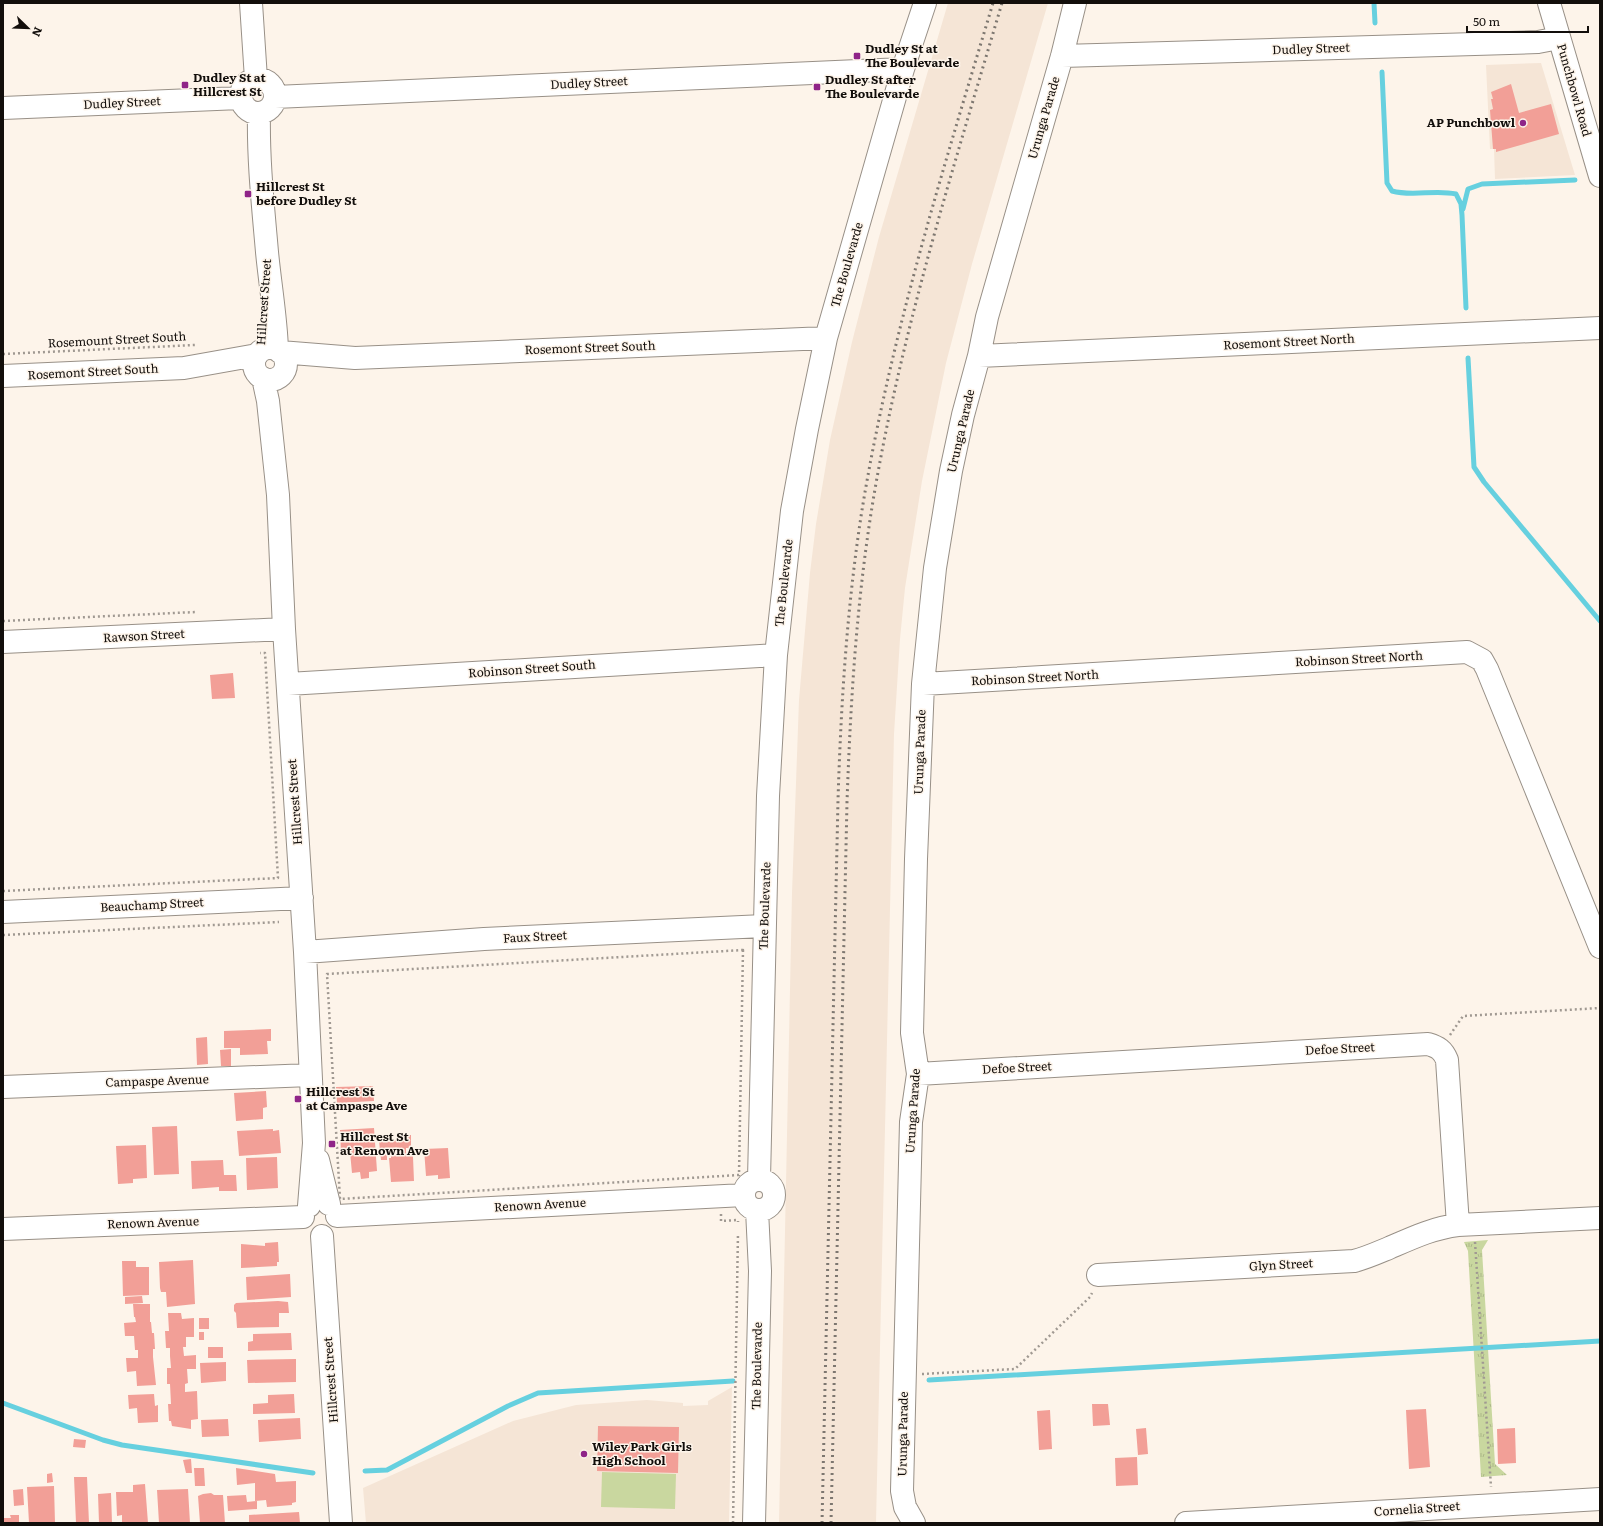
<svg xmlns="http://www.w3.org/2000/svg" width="1603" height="1526" viewBox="0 0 1603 1526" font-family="Literata,serif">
	<defs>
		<pattern id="park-tufts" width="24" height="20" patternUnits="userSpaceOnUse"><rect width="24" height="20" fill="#c9d79f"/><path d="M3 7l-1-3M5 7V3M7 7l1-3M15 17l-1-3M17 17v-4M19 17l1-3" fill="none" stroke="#acb788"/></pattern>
	</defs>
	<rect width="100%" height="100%" fill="#fdf4ea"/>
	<path fill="#f5e5d6" d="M948,3h100l-76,261 -26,99 -24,118 -17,107 -5,51 -6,95 -18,789h-97l13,-630 7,-193 11,-127 6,-49 14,-84 22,-98 27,-105z
		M1541,63l34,112 -80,4 -1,-30h-4l-4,-84z
		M732,1387l-3,136h-363l-3,-35 150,-67 63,-16 71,-5 36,3v3l25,-1v-4z"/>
	<path fill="url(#park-tufts)" d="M1488,1240l-6,10 13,214 12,11 -26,2 -13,-226 -4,-9z"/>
	<path fill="#c9d79f" d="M602,1472l74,2 -1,35 -74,-2z"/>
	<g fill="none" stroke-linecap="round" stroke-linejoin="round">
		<path stroke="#66d0df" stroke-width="5" d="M1374,3l1,20
			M1382,72l5,111 5,8c21,6 43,-2 64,3l5,10 1,11 4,93
			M1463,209l5,-20 14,-5 93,-4
			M1468,358l6,109 10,15 116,139
			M929,1380l671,-39
			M3,1403l100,37 19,5 191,28
			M365,1471l22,-1 121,-64 30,-13 195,-12"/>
	</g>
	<path fill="#f29f97" d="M1511,84l8,29 32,-9 8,30 -63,18v-3h-3l-3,-39 3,-1 -2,-10h2l-2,-7z
		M233,673l2,25 -23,1 -2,-24z
		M271,1029v12h-4l1,13 -28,1v-7h-16v-17z
		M207,1037l1,27 -11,1 -1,-27z
		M231,1049v17h-10l-1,-16z
		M373,1086l1,15 -37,2 -1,-16z
		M266,1091l1,16 -4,1v11l-27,2 -2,-28z
		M177,1126l2,48 -25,1 -2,-48z
		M374,1128l3,43 -8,1v6l-8,1 -1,-7 -8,1 -2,-21 -9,1 -1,-23z
		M273,1129v2l6,-1 2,23 -42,3 -2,-25z
		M404,1135h7v13h-5v5l5,-1 2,5 1,24 -23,1 -2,-24h2v-5l-4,1v6h-6l-2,-19 26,-1z
		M146,1145l1,33 -14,1v4l-15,1 -2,-38z
		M448,1148l2,30 -12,1v-4l-12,1 -2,-27z
		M277,1157l1,31 -31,2 -1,-32z
		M223,1160l1,15h12l1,16h-18v-4l-27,2 -1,-28z
		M278,1242l1,20h-2v4l-36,2v-24l24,2v-3z
		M193,1260l2,44 -28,3 -1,-15h-5l-1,-4 -1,-26z
		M122,1261h14v6h13v28l-26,1z
		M290,1274l1,23 -44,3 -1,-23z
		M142,1296l1,7 -18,1v-7z
		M278,1301l10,1 1,11h-10v14l-42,1 -1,-15 -2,-2v-6l2,-2z
		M133,1304h17v18h1l1,11h2l1,16h-2v8l3,28 -19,1 -1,-15 -9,1 -1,-14h12v-8h-3l-1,-14h-9l-1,-13 12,-1 -1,-5h-1z
		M168,1313h13l1,6 12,-1v19h-8v10h-3l1,9 12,-1v14h-9l1,14 -3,1v8l12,-1 1,28 -7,1v9l-19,-3 -1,-5h-2l-1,-17h3l-1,-20h-3v-16h4l-1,-12v-8h-4l-1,-17h4z
		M199,1318h10v11h-10z
		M199,1332h5v8h-5z
		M291,1333l1,17 -44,1v-9l5,-1v-7z
		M208,1347h15v11h-15z
		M296,1359v23l-48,1 -1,-23z
		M226,1362v19l-25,2 -1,-20z
		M154,1394l1,12 3,-1v17l-20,1 -1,-15 -8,1 -1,-14z
		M294,1394l1,19 -42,1v-10l15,-1v-8z
		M1092,1404h16l2,21 -17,1z
		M1426,1409l4,58 -21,2 -3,-59z
		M1050,1410l2,39 -13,1 -2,-39z
		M300,1418l1,21 -42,3 -1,-22z
		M228,1419l1,17 -27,1 -1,-17z
		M598,1426l81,1 -1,46 -81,-2z
		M1146,1428l2,26 -10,1 -2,-26z
		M1515,1428l1,35 -18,1 -1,-35z
		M74,1439l12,1 -1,8 -12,-1z
		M1137,1457l1,28 -22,1 -1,-28z
		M191,1459l1,14h-6l-3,-13z
		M194,1468h10l1,18h-10z
		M236,1468l39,6 1,8 20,-1v21l-4,1v2l-25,2 -1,-7 -11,1v-18l-18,2z
		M52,1473l1,9 -6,1v-9z
		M74,1477h13l2,46h-13z
		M145,1484l3,39h-26v-8l-5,1 -1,-24h17v-7z
		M54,1486l1,37h-26l-2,-36z
		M23,1489l1,16 -10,1 -1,-16z
		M188,1489l2,34h-31l-2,-33z
		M111,1493l1,30h-13l-1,-29z
		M211,1493l3,2h9l2,28h-25l-2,-27 5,-2z
		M246,1495l1,7 10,-1v8l-29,2 -1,-15z
		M299,1512l1,11h-51v-8z
		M10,1515h9v8h-16v-5h8z"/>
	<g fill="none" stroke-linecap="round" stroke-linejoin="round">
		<defs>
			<path id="minor" d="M251,3l5,76
				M1062,56l447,-13 29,-1 21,-4
				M241 96a17 17 0 1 1 34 0a17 17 0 1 1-34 0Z
				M275,97l628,-28
				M3,108l237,-10
				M259,113c-1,46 4,93 8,139 3,32 9,65 10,98
				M254 364a16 16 0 1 1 32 0a16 16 0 1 1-32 0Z
				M280,352l75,6 471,-20
				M979,356l621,-28
				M3,376l181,-8 73,-13
				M263,378l5,23 10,94 6,134 21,323 9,191 -5,63
				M3,642l281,-13
				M288,684l488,-29
				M923,684l544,-32 15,8 5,9 113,278
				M3,912l299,-14
				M305,952l179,-13 280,-13
				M918,1074l510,-30c10,3 15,6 19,16l11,165 142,-7
				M3,1087l307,-12
				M318,1160l11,44
				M759,1179l9,-383 8,-141 16,-144 15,-82 19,-91 77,-269 22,-66
				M744 1195a15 15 0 1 1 30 0a15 15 0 1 1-30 0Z
				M337,1216l407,-21
				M3,1229l300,-12
				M322,1236l19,287
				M1098,1275l256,-14c12,-3 23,-8 35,-13 23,-10 44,-20 69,-23
				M754,1523l6,-252 -3,-61
				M914,1523l-9,-16 -3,-16 9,-369 7,-48 -6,-41 4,-174 7,-175 12,-116 16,-97 12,-56 16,-59 8,-39 75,-261 13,-53
				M1186,1523l414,-24"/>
			<path id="major" d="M1549,3l51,173"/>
		</defs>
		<use href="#minor" stroke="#989087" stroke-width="24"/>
		<use href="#major" stroke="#989087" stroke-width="24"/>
		<path stroke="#a09992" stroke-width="2.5" stroke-dasharray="2 3" stroke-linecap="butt" d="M3,354l192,-9
			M3,621l193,-9
			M3,891l275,-13 -13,-225h-5
			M3,935l276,-13
			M743,950l-4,225 -399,24 -13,-225z
			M1450,1035l13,-19 137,-8
			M721,1214v7l17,-1v2
			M1475,1242l16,245
			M922,1374l93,-5 75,-72 2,-4
			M733,1523l5,-290"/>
		<use href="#minor" stroke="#fff" stroke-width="22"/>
		<use href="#major" stroke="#fff" stroke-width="22"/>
		<path stroke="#7d7770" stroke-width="3" stroke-dasharray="2 4" stroke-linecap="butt" d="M822,1523l16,-723c3,-97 9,-194 24,-290 28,-172 81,-340 131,-507
			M831,1523l16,-721c4,-113 11,-224 32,-335 29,-157 78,-311 123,-464"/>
	</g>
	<g fill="#8f2488" stroke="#fdf4ea" stroke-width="1.5">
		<rect x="853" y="52" width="8" height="8" rx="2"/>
		<rect x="181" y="81" width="8" height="8" rx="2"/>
		<rect x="813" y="83" width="8" height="8" rx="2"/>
		<circle cx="1523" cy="123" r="4"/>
		<rect x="244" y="190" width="8" height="8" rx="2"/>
		<rect x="294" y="1095" width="8" height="8" rx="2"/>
		<rect x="328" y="1140" width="8" height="8" rx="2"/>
		<circle cx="584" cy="1454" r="4"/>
	</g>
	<g text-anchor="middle" stroke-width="3" stroke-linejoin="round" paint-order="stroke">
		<g font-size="12" font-weight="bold" fill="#120e0b" stroke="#fdf4ea" text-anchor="start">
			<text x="865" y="53">Dudley St at<tspan x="865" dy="14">The Boulevarde</tspan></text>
			<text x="193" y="82">Dudley St at<tspan x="193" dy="14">Hillcrest St</tspan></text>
			<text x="825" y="84">Dudley St after<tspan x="825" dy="14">The Boulevarde</tspan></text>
			<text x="1515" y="127" text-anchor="end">AP Punchbowl</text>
			<text x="256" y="191">Hillcrest St<tspan x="256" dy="14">before Dudley St</tspan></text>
			<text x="306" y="1096">Hillcrest St<tspan x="306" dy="14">at Campaspe Ave</tspan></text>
			<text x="340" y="1141">Hillcrest St<tspan x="340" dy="14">at Renown Ave</tspan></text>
			<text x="592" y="1451">Wiley Park Girls<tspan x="592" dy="14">High School</tspan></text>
		</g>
		<g font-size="12" fill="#120e0b" stroke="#fdf4ea">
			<text transform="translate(1311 49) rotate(-2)" y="4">Dudley Street</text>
			<text transform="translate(589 83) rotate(-3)" y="4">Dudley Street</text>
			<text transform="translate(1574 90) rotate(74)" y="4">Punchbowl Road</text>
			<text transform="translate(122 103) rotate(-3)" y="4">Dudley Street</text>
			<text transform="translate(1044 118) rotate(-74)" y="4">Urunga Parade</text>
			<text transform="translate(847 265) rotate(-74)" y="4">The Boulevarde</text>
			<text transform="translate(264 302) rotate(-86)" y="4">Hillcrest Street</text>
			<text transform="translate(117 340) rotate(-3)" y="4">Rosemount Street South</text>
			<text transform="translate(1289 342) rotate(-3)" y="4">Rosemont Street North</text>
			<text transform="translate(590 348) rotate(-2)" y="4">Rosemont Street South</text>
			<text transform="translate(93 372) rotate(-3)" y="4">Rosemont Street South</text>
			<text transform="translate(961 431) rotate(-77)" y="4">Urunga Parade</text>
			<text transform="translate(784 583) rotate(-84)" y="4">The Boulevarde</text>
			<text transform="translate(144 636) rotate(-3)" y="4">Rawson Street</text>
			<text transform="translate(1359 659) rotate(-3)" y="4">Robinson Street North</text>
			<text transform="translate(532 669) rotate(-4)" y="4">Robinson Street South</text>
			<text transform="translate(1035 678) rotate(-3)" y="4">Robinson Street North</text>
			<text transform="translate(920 752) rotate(-88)" y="4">Urunga Parade</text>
			<text transform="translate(295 802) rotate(-94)" y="4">Hillcrest Street</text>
			<text transform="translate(152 905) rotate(-3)" y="4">Beauchamp Street</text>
			<text transform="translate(765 906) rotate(-88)" y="4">The Boulevarde</text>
			<text transform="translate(535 937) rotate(-3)" y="4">Faux Street</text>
			<text transform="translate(1340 1049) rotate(-3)" y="4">Defoe Street</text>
			<text transform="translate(1017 1068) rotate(-3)" y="4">Defoe Street</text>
			<text transform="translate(157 1081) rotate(-2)" y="4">Campaspe Avenue</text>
			<text transform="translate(913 1111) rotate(-86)" y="4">Urunga Parade</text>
			<text transform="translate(540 1205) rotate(-3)" y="4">Renown Avenue</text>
			<text transform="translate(153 1223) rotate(-2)" y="4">Renown Avenue</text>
			<text transform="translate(1281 1265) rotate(-3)" y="4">Glyn Street</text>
			<text transform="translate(757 1366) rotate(-89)" y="4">The Boulevarde</text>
			<text transform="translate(331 1380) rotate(-94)" y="4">Hillcrest Street</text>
			<text transform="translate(903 1434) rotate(-89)" y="4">Urunga Parade</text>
			<text transform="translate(1417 1509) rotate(-4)" y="4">Cornelia Street</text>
		</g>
	</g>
	<rect width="1603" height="1526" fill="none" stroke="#120e0b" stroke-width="8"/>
	<g transform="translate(28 28) rotate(113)" stroke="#fdf4ea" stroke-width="3" paint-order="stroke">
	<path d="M0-3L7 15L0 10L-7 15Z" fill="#120e0b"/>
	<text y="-6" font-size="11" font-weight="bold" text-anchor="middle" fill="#120e0b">N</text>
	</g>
	<path d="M1467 26v6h121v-6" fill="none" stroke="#120e0b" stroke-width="2"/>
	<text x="1473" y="26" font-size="12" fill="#120e0b" stroke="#fdf4ea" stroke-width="3" paint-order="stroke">50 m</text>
</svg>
